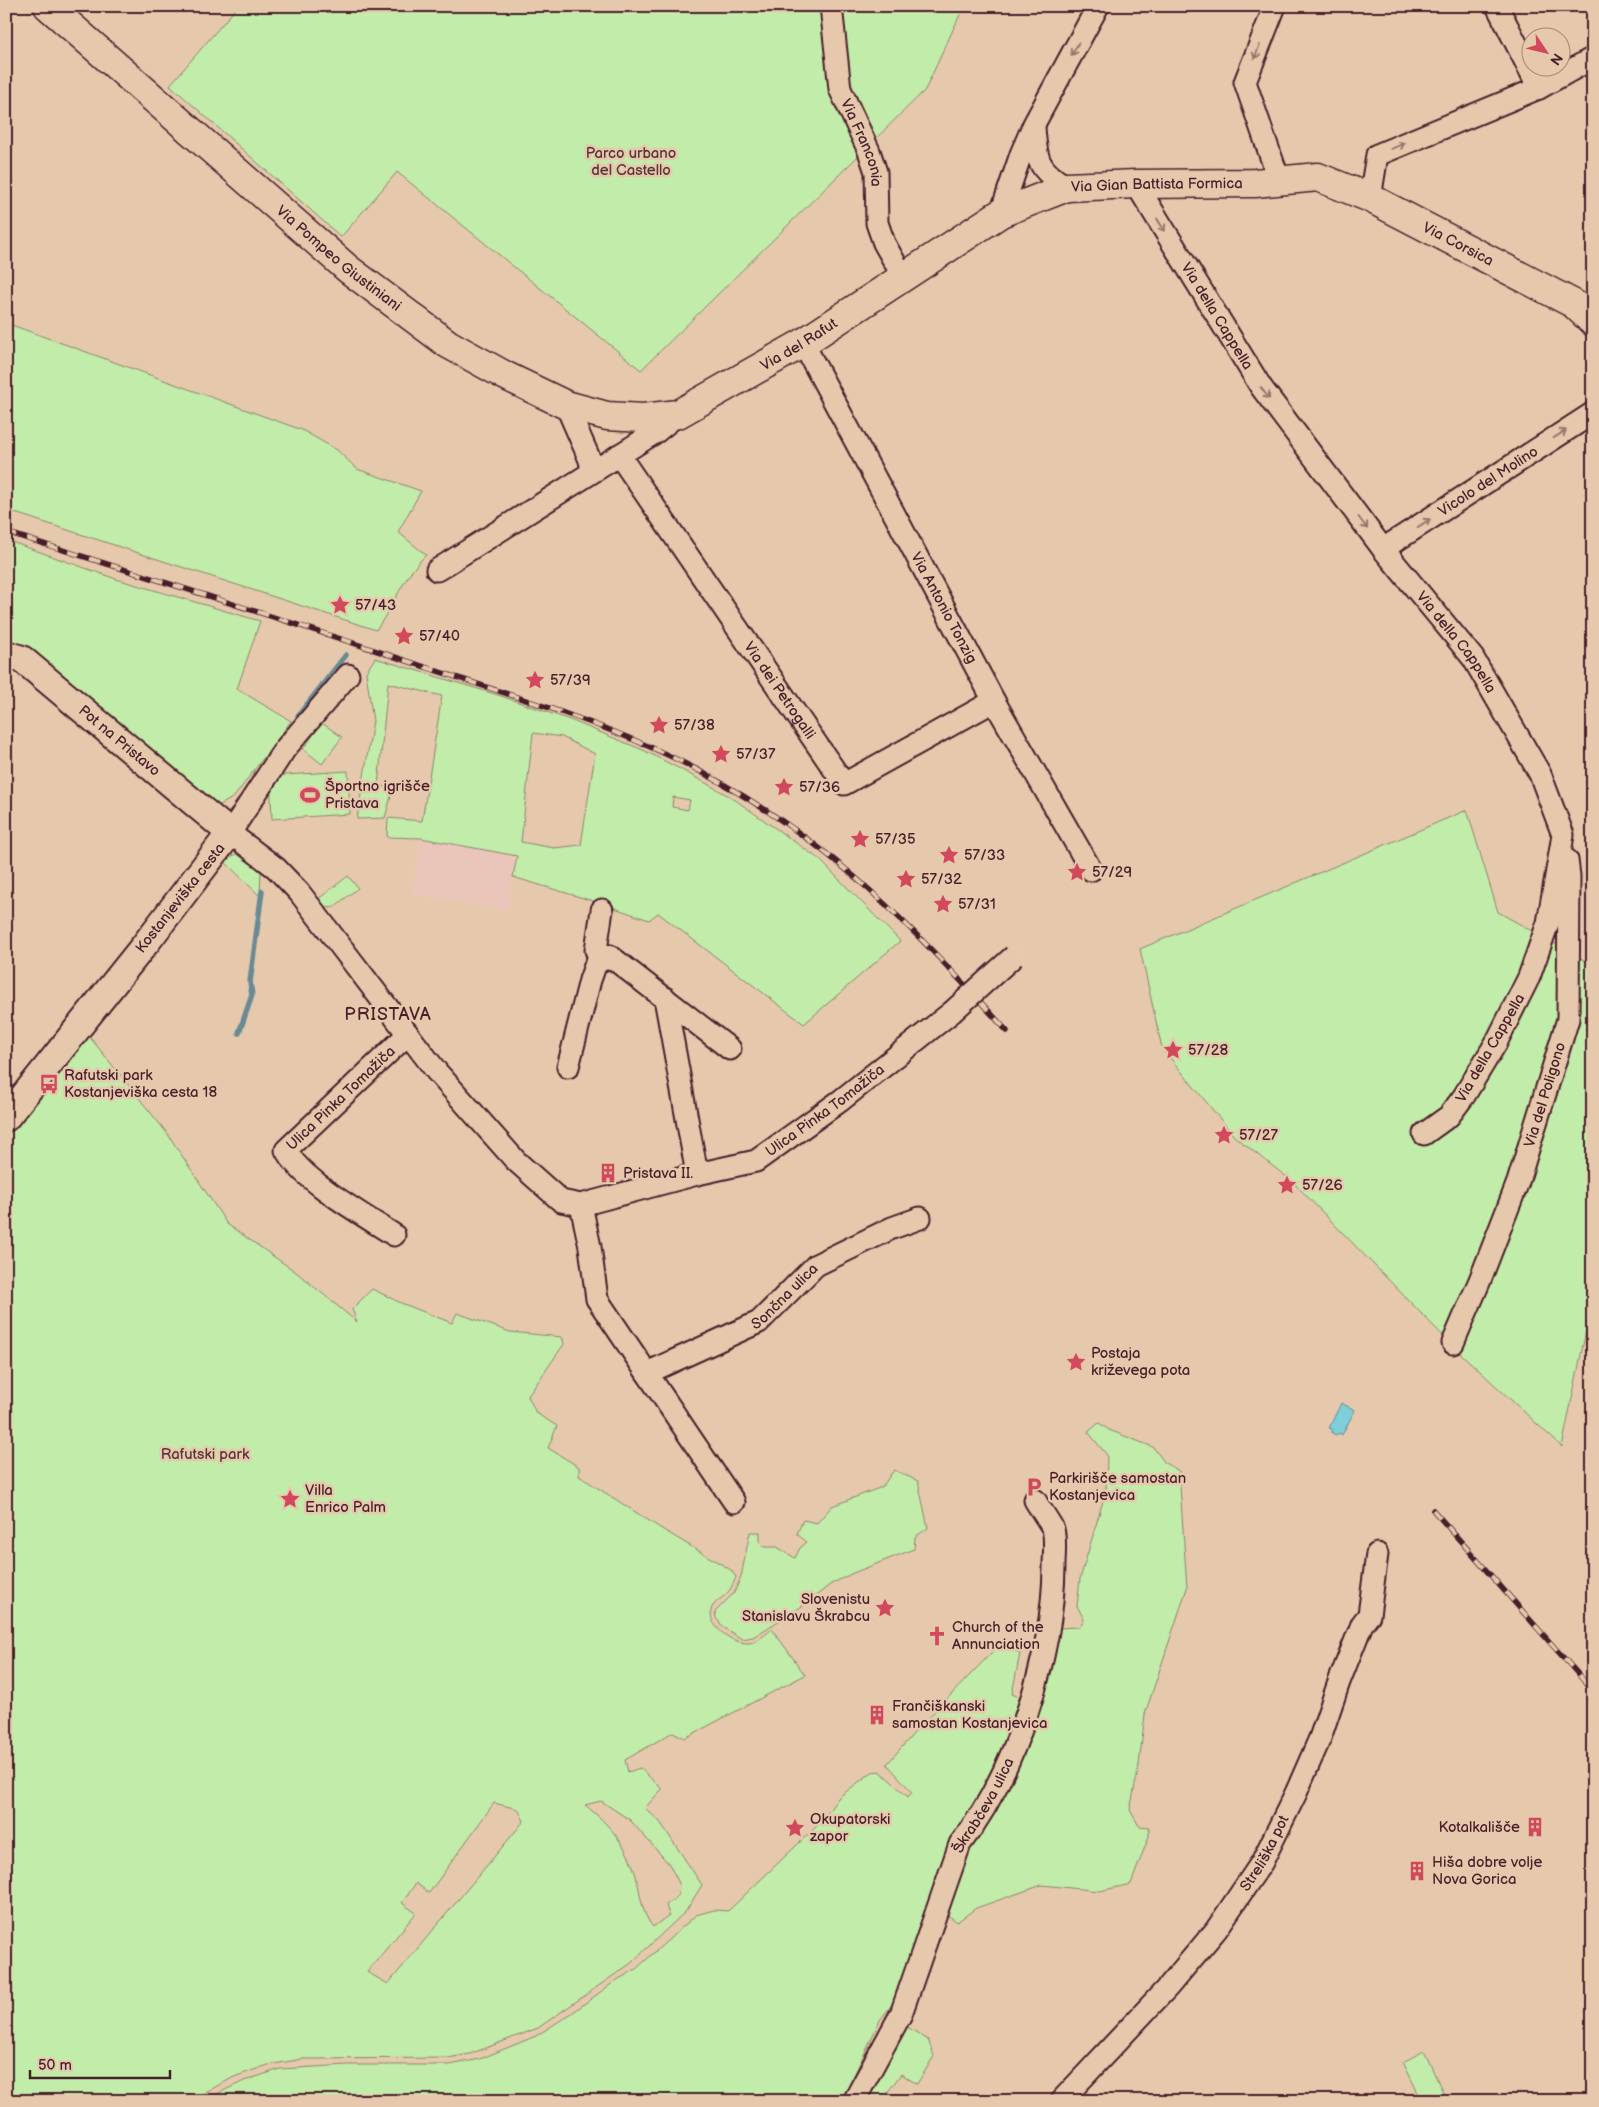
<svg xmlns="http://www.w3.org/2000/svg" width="1599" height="2107" viewBox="0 0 1599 2107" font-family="'Balsamiq Sans',sans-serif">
	<rect width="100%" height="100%" fill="#e6c9ad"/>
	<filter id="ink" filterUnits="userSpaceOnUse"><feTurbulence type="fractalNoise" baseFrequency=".02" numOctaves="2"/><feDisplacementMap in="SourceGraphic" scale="10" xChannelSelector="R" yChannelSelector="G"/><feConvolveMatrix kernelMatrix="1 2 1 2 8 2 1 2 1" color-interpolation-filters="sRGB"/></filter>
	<g filter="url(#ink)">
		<path fill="#eac6ba" d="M421,838l96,18 -10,54 -95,-16z"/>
		<path fill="#c2eca9" stroke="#86866a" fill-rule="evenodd" d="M238,6h726l-39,84 -284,280 -244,-198 -56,65 -171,-152z
			M6,323l296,107 35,20 20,19 64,22 -23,41 28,23c-21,18 -33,52 -50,75l-370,-120z
			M6,540l110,39 144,42 -23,68 54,32 -57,76 -14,8 -9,-2 -205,-158z
			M375,658l123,37 72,25 73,30 39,20 49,27 88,62 81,82 -96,83 -146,-111 -9,7 -46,-16 -90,-27 4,-21 -96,-18 -34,-1 1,-19 34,3 20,-125 -54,-13 -10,102 15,4 -8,29 -28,1 16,-98 -7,-49zM533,733l29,4 33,17 -14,91 -27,3 -33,-6zM673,797l17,3 -2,10 -16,-3z
			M322,723l20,14 -20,27 -19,-15z
			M348,771l2,43 -78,5 -2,-43z
			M1467,810l31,102 95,53v331l-31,151 -105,-97 -165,-169 -57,-44 -73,-89 -22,-99z
			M238,854l9,3 14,12 -1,27 -35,-34 4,-5z
			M348,876l10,12 -24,19 -7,1 -10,-8z
			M80,1025l87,108 60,91 69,48 61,50 -5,-13 20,-20 29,14 51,20 5,-10 53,19 52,5 2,7 -36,52 8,17 21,13 -9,22 31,19v9l86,55 66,39 5,7c-2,5 -4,10 -7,14 -5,7 -17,11 -18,20 -2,17 23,33 38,32 8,-1 17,-9 23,-14l33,46 -120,63 -12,-6 -48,28 3,12 12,-4 22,21 -17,19 15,14 42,63 -16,26 -56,53 -92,64 -68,26 -22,4 -145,1 -35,6 -34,12 -32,17 4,5 38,-18 36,-12 68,-4h102l30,-6 56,-23 36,-23 42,-31 22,-13 60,-54 18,-5 14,1 92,-88 19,-26 33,-25 8,-1 28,26 4,-5 -25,-28 28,-32 84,-87 21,8 -8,41 9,4 -10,30 -110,265 -21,27 -38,81h-836v-968zM601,1801l29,19 39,44 10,19 -1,13 -12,9 3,10 -16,12c-12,-14 -12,-33 -17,-51 -8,-30 -27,-52 -51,-71zM494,1803l24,6 6,12 -136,163 -21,-12 49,-59 -14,-10 14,-20 13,10z
			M1099,1423l10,7 44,17 12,16 14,8 8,117 -42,126 -6,51 -9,45 9,16 10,1v9l-18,48 -31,7 -58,-6 -66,23 -19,14 -17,-13 116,-281 24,-1 4,-8 -7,-13 3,-27 26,-88 1,-36 -19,-23z
			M894,1470l24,11 10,47 -13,9 -1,12 -61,24 -22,11 -27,21 -51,32 -11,2 -18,-11 -8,-10 -1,-6 19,-19 7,-16 9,-45h10v11l4,4h13l18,11 5,-10 7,-6 -10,-8 6,-14 14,3 15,-17 50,-19z
			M906,2026l22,14 6,16 -17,28 -16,-10 -14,19 9,8h-30z
			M1424,2051l23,50h-25l-19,-39z"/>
		<path fill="#7ecfd9" stroke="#698993" d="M1341,1403l14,7 -13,25 -3,-2 -3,2 -4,-2v-4l-3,-1z"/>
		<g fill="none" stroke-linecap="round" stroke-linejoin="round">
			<path stroke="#698993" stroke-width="5.5" d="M298,716l48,-61
				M239,1033l13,-38 -2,-13 12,-91"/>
			<defs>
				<g id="minor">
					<path id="s1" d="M831,6l9,83 29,62 7,21 1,51 7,20 19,34"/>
					<path d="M1275,6l-30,76 34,98"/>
					<path d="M1497,6l42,82"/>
					<path d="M1034,127c2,33 4,43 33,60"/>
					<path id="s2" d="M1136,184l125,203 122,162 90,109 67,116 23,61 -15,88 -19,54 -33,66 -32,53 -15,20 -25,18"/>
					<path d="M1370,198l7,-43 162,-67 54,-30"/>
					<path d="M1001,213l20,-59 13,-30 64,-118"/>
					<path id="s3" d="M803,343l191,358 97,169"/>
					<path d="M566,405l24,55 2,11"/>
					<path id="s4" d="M619,455l225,329 150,-83"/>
					<path id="s5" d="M1383,549l210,-136"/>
					<path d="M437,570l219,-138 22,-18"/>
					<path id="s6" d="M348,675l-63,74 -55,84 46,35 23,24 138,180 79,89 45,40 20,4 116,-31 59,-13 84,-60 112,-89"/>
					<path d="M602,910l-6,40 9,9"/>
					<path d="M665,998l32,176"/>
					<path d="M568,1067l22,-87 6,-17 14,-7 120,93"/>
					<path d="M581,1205l9,42 7,52 137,203"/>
					<path id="s7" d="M394,1235c-29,-19 -93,-55 -108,-85l122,-116"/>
					<path id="s8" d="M1453,1343l27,-63 38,-98 50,-163 1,-143 -2,-16"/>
					<path id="s9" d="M647,1373l112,-51 57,-57 76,-37 28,-10"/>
					<path id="s10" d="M854,2101l47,-87 59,-170c55,-71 93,-188 94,-277 0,-12 2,-27 -1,-38 -2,-5 -15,-23 -18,-29"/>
					<path id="s11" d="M1061,2101l107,-114 48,-57 46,-68 34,-69 24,-55 19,-56 23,-58 7,-9 8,-61"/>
				</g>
				<g id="tertiary">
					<path id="s12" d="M6,654l16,5 208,174 -84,110 -140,175"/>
				</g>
				<g id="secondary">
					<path id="s13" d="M48,6l300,263 100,75 58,32 60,29 41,11 36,2 35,-4 125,-71 198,-130 66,-26 69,-3 119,-1 63,-6 52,21 204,106 19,18"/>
				</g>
			</defs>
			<use href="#minor" stroke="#4a1f2b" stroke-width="25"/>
			<use href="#tertiary" stroke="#4a1f2b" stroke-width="30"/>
			<use href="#secondary" stroke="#4a1f2b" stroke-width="31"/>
			<use href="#minor" stroke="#e6c9ad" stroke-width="21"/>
			<use href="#tertiary" stroke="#e6c9ad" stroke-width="26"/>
			<use href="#secondary" stroke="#e6c9ad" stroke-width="28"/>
			<defs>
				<path id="rail" d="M6,532c142,45 284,89 425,137 76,25 153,48 226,81 42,19 87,45 125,71 86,58 156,134 225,210
					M1433,1510l160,181"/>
			</defs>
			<use href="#rail" stroke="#4a1f2b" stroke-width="5.5"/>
			<use href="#rail" stroke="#e6c9ad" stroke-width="4" stroke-dasharray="11" stroke-linecap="butt"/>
			<defs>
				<path id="minor-bridge" d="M952,1012l62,-56"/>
			</defs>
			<use href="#minor-bridge" stroke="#4a1f2b" stroke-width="25" stroke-linecap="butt"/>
			<use href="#minor-bridge" stroke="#e6c9ad" stroke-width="21"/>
		</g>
		<defs><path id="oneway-shaft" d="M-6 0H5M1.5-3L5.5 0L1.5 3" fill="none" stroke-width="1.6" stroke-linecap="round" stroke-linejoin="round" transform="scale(1.25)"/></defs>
		<g stroke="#98746c">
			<use href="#oneway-shaft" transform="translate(1075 49) rotate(119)"/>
			<use href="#oneway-shaft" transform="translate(1257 52) rotate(111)"/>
			<use href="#oneway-shaft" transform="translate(1398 146) rotate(-23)"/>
			<use href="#oneway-shaft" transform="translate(1161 225) rotate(58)"/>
			<use href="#oneway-shaft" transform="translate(1265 393) rotate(53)"/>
			<use href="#oneway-shaft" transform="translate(1560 434) rotate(-33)"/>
			<use href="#oneway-shaft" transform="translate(1363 523) rotate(53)"/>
			<use href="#oneway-shaft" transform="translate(1424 523) rotate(-33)"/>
		</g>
	</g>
	<defs>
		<symbol id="sight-bare" viewBox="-9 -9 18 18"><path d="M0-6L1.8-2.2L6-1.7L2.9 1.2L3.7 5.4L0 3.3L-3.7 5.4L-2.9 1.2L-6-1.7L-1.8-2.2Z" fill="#d1495b" stroke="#e6c9ad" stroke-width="2.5" paint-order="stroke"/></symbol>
		<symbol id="stadium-bare" viewBox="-9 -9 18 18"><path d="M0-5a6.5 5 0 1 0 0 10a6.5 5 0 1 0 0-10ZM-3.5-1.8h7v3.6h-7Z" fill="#d1495b" stroke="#e6c9ad" stroke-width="2.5" paint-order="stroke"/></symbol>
		<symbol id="bus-bare" viewBox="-9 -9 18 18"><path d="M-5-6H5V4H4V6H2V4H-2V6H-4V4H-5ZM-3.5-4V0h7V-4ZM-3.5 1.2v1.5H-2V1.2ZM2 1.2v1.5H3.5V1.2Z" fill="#d1495b" stroke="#e6c9ad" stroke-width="2.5" paint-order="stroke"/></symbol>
		<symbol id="building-bare" viewBox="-9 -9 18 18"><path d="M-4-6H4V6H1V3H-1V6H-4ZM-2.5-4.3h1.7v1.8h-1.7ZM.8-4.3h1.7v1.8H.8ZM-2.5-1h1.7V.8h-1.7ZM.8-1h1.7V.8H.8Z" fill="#d1495b" stroke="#e6c9ad" stroke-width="2.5" paint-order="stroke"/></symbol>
		<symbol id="parking-bare" viewBox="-9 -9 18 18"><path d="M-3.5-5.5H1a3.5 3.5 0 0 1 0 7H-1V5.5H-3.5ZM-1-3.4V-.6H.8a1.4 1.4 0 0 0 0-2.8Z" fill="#d1495b" stroke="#e6c9ad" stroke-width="2.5" paint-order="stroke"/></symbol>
		<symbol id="church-bare" viewBox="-9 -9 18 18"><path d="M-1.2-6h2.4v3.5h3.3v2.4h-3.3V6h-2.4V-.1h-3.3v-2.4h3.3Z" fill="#d1495b" stroke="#e6c9ad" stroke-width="2.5" paint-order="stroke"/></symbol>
	</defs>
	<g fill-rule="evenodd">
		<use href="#sight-bare" x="326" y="591" width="28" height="28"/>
		<use href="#sight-bare" x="390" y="622" width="28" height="28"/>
		<use href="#sight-bare" x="521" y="666" width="28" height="28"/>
		<use href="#sight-bare" x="645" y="711" width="28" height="28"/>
		<use href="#sight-bare" x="707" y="740" width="28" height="28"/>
		<use href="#sight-bare" x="770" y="773" width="28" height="28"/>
		<use href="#stadium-bare" x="296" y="781" width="28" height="28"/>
		<use href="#sight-bare" x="846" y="825" width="28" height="28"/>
		<use href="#sight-bare" x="935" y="841" width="28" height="28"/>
		<use href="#sight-bare" x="1063" y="858" width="28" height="28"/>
		<use href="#sight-bare" x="892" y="865" width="28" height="28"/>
		<use href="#sight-bare" x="929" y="890" width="28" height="28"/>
		<use href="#sight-bare" x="1159" y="1036" width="28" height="28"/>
		<use href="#bus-bare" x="35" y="1070" width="28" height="28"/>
		<use href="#sight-bare" x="1210" y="1121" width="28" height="28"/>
		<use href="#building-bare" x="594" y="1159" width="28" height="28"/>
		<use href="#sight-bare" x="1273" y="1171" width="28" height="28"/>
		<use href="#sight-bare" x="1062" y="1348" width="28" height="28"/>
		<use href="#parking-bare" x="1020" y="1473" width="28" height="28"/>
		<use href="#sight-bare" x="276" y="1485" width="28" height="28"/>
		<use href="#sight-bare" x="871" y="1594" width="28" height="28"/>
		<use href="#church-bare" x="923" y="1622" width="28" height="28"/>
		<use href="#building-bare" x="863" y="1701" width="28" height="28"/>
		<use href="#building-bare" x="1521" y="1813" width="28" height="28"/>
		<use href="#sight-bare" x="781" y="1814" width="28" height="28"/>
		<use href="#building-bare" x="1403" y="1857" width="28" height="28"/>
	</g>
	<g text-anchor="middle" stroke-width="5" stroke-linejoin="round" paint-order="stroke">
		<g font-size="15" fill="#4a1f2b" stroke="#e6c9ad">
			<text dy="5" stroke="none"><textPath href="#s1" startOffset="142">Via Franconia</textPath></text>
			<text dy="5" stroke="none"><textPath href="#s13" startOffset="1312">Via Gian Battista Formica</textPath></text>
			<text dy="5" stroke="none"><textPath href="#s13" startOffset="1629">Via Corsica</textPath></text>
			<text dy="5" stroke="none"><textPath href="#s13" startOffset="385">Via Pompeo Giustiniani</textPath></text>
			<text dy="5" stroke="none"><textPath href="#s2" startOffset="155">Via della Cappella</textPath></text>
			<text dy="5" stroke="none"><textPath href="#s13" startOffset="910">Via del Rafut</textPath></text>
			<text dy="5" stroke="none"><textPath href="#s5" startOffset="125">Vicolo del Molino</textPath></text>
			<text dy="5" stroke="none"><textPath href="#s3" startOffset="300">Via Antonio Tonzig</textPath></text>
			<text dy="5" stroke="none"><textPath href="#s2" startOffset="560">Via della Cappella</textPath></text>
			<text dy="5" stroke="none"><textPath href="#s4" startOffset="285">Via dei Petrogalli</textPath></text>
			<text dy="5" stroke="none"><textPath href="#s12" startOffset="144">Pot na Pristavo</textPath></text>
			<text transform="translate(180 898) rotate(-52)" y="5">Kostanjeviška cesta</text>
			<text transform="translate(1490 1048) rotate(-60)" y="5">Via della Cappella</text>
			<text dy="5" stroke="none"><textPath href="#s8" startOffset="265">Via del Poligono</textPath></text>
			<text dy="5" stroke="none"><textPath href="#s7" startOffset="214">Ulica Pinka Tomažiča</textPath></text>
			<text dy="5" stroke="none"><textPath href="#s6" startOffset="981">Ulica Pinka Tomažiča</textPath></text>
			<text dy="5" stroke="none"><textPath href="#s9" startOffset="159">Sončna ulica</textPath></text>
			<text dy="5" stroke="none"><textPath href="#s10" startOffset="324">Škrabčeva ulica</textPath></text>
			<text dy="5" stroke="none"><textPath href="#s11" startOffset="322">Streliška pot</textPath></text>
		</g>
		<g font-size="15" fill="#563438" stroke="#e6c9ad">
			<text x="631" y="158">Parco urbano<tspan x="631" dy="17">del Castello</tspan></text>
			<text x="205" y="1459">Rafutski park</text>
		</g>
		<g font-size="15" fill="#4a1f2b" stroke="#e6c9ad" text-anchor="start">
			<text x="355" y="610">57/43</text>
			<text x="419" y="641">57/40</text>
			<text x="550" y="685">57/39</text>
			<text x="674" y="730">57/38</text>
			<text x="736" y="759">57/37</text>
			<text x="325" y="791">Športno igrišče<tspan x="325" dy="17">Pristava</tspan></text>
			<text x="799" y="792">57/36</text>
			<text x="875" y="844">57/35</text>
			<text x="964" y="860">57/33</text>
			<text x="1092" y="877">57/29</text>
			<text x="921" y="884">57/32</text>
			<text x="958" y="909">57/31</text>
			<text x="1188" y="1055">57/28</text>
			<text x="64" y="1080">Rafutski park<tspan x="64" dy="17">Kostanjeviška cesta 18</tspan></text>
			<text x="1239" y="1140">57/27</text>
			<text x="623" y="1178">Pristava II.</text>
			<text x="1302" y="1190">57/26</text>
			<text x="1091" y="1358">Postaja<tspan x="1091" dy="17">križevega pota</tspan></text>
			<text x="1049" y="1483">Parkirišče samostan<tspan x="1049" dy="17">Kostanjevica</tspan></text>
			<text x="305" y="1495">Villa<tspan x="305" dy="17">Enrico Palm</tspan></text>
			<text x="870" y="1604" text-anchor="end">Slovenistu<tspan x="870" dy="17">Stanislavu Škrabcu</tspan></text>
			<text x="952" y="1632">Church of the<tspan x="952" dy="17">Annunciation</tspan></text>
			<text x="892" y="1711">Frančiškanski<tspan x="892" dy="17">samostan Kostanjevica</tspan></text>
			<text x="810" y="1824">Okupatorski<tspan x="810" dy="17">zapor</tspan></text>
			<text x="1520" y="1832" text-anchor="end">Kotalkališče</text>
			<text x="1432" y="1867">Hiša dobre volje<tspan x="1432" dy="17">Nova Gorica</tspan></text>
		</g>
		<g font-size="18" letter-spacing="1" fill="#4a1f2b" stroke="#e6c9ad">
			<text x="388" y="1020">PRISTAVA</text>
		</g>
	</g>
	<rect width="1599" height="2107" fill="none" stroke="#e6c9ad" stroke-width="25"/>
	<rect x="12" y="12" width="1574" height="2082" fill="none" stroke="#4a1f2b" stroke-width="2" filter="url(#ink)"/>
	<g transform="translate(1546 52) rotate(125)"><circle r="24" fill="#e6c9ad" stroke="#a88579"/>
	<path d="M0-4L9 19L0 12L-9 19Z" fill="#d1495b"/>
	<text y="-8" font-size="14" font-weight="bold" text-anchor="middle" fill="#4a1f2b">N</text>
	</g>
	<path d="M30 2070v8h140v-8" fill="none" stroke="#4a1f2b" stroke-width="2.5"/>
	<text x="38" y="2070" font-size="15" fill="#4a1f2b" stroke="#e6c9ad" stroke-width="4" paint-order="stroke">50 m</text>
</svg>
